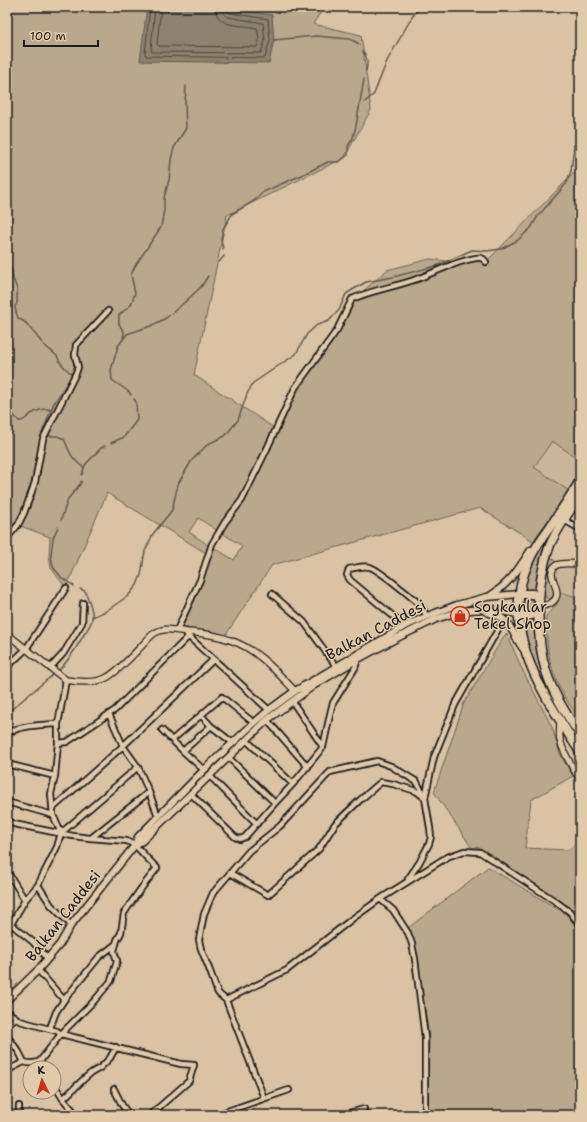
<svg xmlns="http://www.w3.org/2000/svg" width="587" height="1122" viewBox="0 0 587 1122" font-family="'Shantell Sans',sans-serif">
	<rect width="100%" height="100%" fill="#d9c3a4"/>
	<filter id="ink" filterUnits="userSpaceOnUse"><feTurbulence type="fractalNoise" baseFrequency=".025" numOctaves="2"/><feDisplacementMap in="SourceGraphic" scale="8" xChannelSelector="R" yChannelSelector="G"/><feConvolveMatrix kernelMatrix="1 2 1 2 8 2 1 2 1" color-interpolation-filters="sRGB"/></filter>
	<g filter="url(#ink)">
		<path fill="#c9b599" d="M552,441l28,19v14l-11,17 -35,-24z
			M580,566v32l-20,-6 -2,-10 -3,-6 1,-6 4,-3z"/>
		<path fill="#baa88d" stroke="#6b6254" d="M7,7h317l-11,17 48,11 10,75 -27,48 -117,57 -33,160 80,53 -34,71 -18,23 -4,9 -20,-13 -9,14 19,13 -2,8 -99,-60 -41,95 -15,-20 -2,-13 1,-18 -43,-16z
			M580,167v293l-28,-19 -18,26 35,24 -36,50 -53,-33 -208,57 -47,71 -43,-9 21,-46 10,-34 21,13 8,-14 -20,-13 4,-8 18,-23 35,-71 17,-43 14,-15 30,-42 13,-30 8,-5 115,-37 6,1 3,3z
			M430,259l23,3 -38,15 -20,7 -33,8 25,-22z
			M567,507l-31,83h-13l5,-17 15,-31z
			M551,557l4,4 -4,4 -1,5 4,17v9c-2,3 -4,4 -8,2 -5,-12 1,-29 5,-41z
			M560,592l20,6v122c-7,-11 -16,-22 -21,-34 -11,-21 -13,-47 -13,-70l11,-12z
			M521 605a7 7 0 1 1 14 0a7 7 0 1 1-14 0Z
			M522,619l12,1 3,34 3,13 12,32 -18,-34 -8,-22z
			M507,634l14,33 31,60 8,27 13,22 -42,24 -6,48 42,2 13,-8v78l-9,-10 -91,-62h-8l-38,-56 30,-89 40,-67z
			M488,867l78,47 14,18v183h-152l1,-78 -14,-93 -7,-16z"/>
		<path fill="#8e816e" stroke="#60594d" d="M147,7h83l1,2 41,6 2,25 -5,23 -129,-2z"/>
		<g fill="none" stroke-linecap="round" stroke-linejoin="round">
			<path stroke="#4a443d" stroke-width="1" d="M150,7l-5,47 1,2 119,2 5,-18 -2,-21 -38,-6 -3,-2 -1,-4
				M155,7l-4,42 1,3 109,1 4,-13 -2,-17 -35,-6 -5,-4 -2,-6
				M161,7l-4,37 2,2 98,1 2,-8 -2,-11c-15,-4 -41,1 -42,-21"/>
			<path stroke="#60594d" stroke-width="1.5" d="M273,40l43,-4 33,3 5,2 5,3
				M363,51c4,6 5,13 3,20
				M365,102l9,-8 13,-33 25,-44 8,-10
				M223,249l-2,-10 2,-10 9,-15 22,-13 9,-9 39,-17 26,-13h11l9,-7v-9l5,-8 3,-12 8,-47
				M7,262l5,9 1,8 4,10v14l-2,4 1,5 2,6 8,5 17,21 14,12 3,6 5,6 6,5v4l-18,28 -10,26
				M219,262l5,-6
				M123,340l1,-8 -5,-8v-9l12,-10 4,-12 -4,-18 4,-9 26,-39 3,-17v-12l5,-18 2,-21 3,-11 12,-20 -1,-25 1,-17
				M131,395l-2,-3 -17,-12 -1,-10 7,-24 9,-12 24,-8 15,-8 19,-16 16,-15 7,-11
				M7,408l12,13c7,0 8,-5 14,-8 5,-3 11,-4 16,-4l1,2
				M47,436h10l7,3c6,13 7,20 20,29
				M111,443l13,-6 13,-17 -1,-18 -2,-3
				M82,475l3,-10 16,-17 4,-2
				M61,520l7,-21 13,-16v-2
				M58,527l-5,11 -2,17 2,12 9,11 12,8
				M92,617l14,-6 22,-15 9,-11 4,-10 4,-24 8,-17 19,-24 6,-26 14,-24 16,-16 17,-8 13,-16 9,-26 6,-11 43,-29 11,-20 10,-9 12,-4 10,-11 7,-16 8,-5 12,-7 27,-5 43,-11 36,-16 15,1 14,-2 17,-9 13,-12 7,-12 28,-32 5,-13 3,-26 6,-5
				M58,671c12,-11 19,-25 27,-38 3,-5 7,-10 7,-14 2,-9 -4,-20 -7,-28l-5,-2
				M7,713l48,-40"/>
			<defs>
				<path id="minor" d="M564,520l16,9
					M7,538l11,-13 6,-12 7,-19 4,-12 8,-43 33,-66 2,-6 -3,-12 1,-10 32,-34
					M272,594l32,28 32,44
					M405,626l-55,-46 -3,-5 2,-6c7,-1 14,-4 21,-2 11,4 36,26 46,34l5,6 6,9
					M177,630l23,-50 12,-36 13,-22 17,-22 23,-47 30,-65 42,-58 15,-31c20,-9 42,-12 62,-19 20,-7 42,-19 62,-22 5,-1 8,0 10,4
					M187,635l82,75
					M7,667l19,-18 40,-61
					M50,668l13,-14 19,-31 1,-20
					M292,701l31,46
					M109,714l14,32 15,21 11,25 9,24
					M201,715l10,11 22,17
					M267,720l41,47
					M162,730l21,21 21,19
					M7,733c16,-8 34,-8 51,-9
					M172,740l50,-43 32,26
					M246,740l47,44
					M58,743l9,-1 48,-32 73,-73
					M183,751l28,-25
					M228,757l47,46
					M7,764l48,12
					M209,775l48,49
					M191,794l44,43 5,2 5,-2 30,-34 18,-19 30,-37 8,-37 2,-7 22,-35 3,-9
					M7,802l46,13
					M53,808l70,-62 90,-86
					M7,821l7,3 59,12 17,2 37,3 8,4 12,13 10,10 -17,22 -16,23 -3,20 -4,7 -3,11 3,10 -6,20 -17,20 -33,33 -21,27
					M61,833l77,-66
					M91,838l58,-46
					M7,871l18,29
					M230,873l38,22 51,-46 16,-25 25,-24 21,-18 12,2 23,7 8,6
					M408,879l11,-16 10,-19 2,-7 -1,-9 -5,-30 9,-41 21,-52 49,-86
					M38,885l13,20 20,20
					M380,899l13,11 15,23 4,11 3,15 10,79v77
					M11,924l22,18 15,17
					M7,931l18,-31 13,-15 19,-38 4,-14 -8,-18 -2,-21 4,-18 3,-33v-19l8,-44
					M38,970l26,30
					M226,1000l-7,-6 -2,-3 -7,-20 -9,-22 -2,-9 5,-26 9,-21 36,-42 31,-25 50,-54 47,-11 14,5 26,16 8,16
					M7,1011l13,10 37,10 4,3 120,30 13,1 -5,16 -39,34
					M7,1026l8,-8
					M50,1028l6,-16 8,-12 35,-43 17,-13
					M7,1036l12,16 5,10c6,2 10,2 16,-1l5,7
					M7,1070l3,-1 14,-7
					M54,1084l9,15 14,16
					M114,1089l8,16 7,10
					M264,1098l-38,-98 61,-30 65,-51 28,-20 67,-42 17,-6 16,1 75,49 15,11 10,13
					M63,1099l22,-21 6,-5 9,-5 10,-10 6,-11
					M19,1115v-9
					M216,1115l73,-25
					M341,1115l23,-6"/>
				<path id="tertiary" d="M539,605c5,1 8,1 12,-2 16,-10 -7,-27 4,-37 6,-4 18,-2 25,-2
					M7,634l59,46c12,2 28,4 40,-2 14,-7 34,-31 46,-43 11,-9 22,-5 35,-3 14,1 30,3 43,8 27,9 46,31 65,51
					M560,721c0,7 -1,14 0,19 4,15 13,28 20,40"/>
				<path id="secondary" d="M490,596c20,-13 28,-26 41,-46
					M485,611c6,3 13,4 18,8 10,8 13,22 22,32
					M135,845l7,-4 125,-121 46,-34 45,-27 39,-21 39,-19 25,-8 9,-1 18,-1 30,5
					M7,1000l31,-30 22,-26 11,-19 64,-80 3,-8 66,-67 50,-47 15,-13 26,-19 110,-65 25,-11 27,-10 30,-8 32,-3"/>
				<path id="trunk" d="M580,481c-10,16 -20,31 -30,46 -8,11 -16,22 -21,34 -32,69 15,134 51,191
					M580,496c-11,16 -22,31 -30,49 -14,35 -15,90 -4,126 7,23 21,44 34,64
					M519,594h14l6,4
					M518,614l9,2 12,-3"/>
			</defs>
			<use href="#minor" stroke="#1c1c1c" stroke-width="8"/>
			<use href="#tertiary" stroke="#1c1c1c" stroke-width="8"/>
			<use href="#secondary" stroke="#1c1c1c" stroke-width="9"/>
			<use href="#trunk" stroke="#1c1c1c" stroke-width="11"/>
			<use href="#minor" stroke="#e1caaa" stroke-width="4.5"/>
			<use href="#tertiary" stroke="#e1caaa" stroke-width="5.5"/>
			<use href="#secondary" stroke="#e1caaa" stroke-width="6"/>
			<use href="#trunk" stroke="#e1caaa" stroke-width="8"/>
		</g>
	</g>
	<defs>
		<symbol id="shop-ring" viewBox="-11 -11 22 22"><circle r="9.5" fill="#e1caaa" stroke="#c8321e" stroke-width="1.5"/><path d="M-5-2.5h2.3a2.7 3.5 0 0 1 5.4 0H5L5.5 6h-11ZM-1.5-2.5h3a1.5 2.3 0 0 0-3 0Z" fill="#c8321e"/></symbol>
	</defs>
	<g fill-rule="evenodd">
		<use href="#shop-ring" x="449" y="605" width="22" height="22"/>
	</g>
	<g text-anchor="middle" stroke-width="3" stroke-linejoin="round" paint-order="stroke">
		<g font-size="15" fill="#1c1c1c" stroke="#e1caaa" text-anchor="start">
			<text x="474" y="612">Soykanlar<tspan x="474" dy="17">Tekel Shop</tspan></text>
		</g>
		<g font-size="15" fill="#1c1c1c" stroke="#e1caaa">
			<text transform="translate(376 630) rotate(-28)" y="5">Balkan Caddesi</text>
			<text transform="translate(63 916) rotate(-52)" y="5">Balkan Caddesi</text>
		</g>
	</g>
	<rect width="587" height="1122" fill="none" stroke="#e1caaa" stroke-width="24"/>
	<rect x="12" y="12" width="563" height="1098" fill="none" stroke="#1c1c1c" stroke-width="1.5" filter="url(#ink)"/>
	<g transform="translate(42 1080) rotate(355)"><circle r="19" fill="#e1caaa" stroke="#928471"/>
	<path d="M0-3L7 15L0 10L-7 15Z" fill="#c8321e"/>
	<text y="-6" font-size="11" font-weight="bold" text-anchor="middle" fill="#1c1c1c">K</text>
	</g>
	<path d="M24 40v6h74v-6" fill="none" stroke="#1c1c1c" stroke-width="2"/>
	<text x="30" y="40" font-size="12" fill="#1c1c1c" stroke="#e1caaa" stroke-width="3" paint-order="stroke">100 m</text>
</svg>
